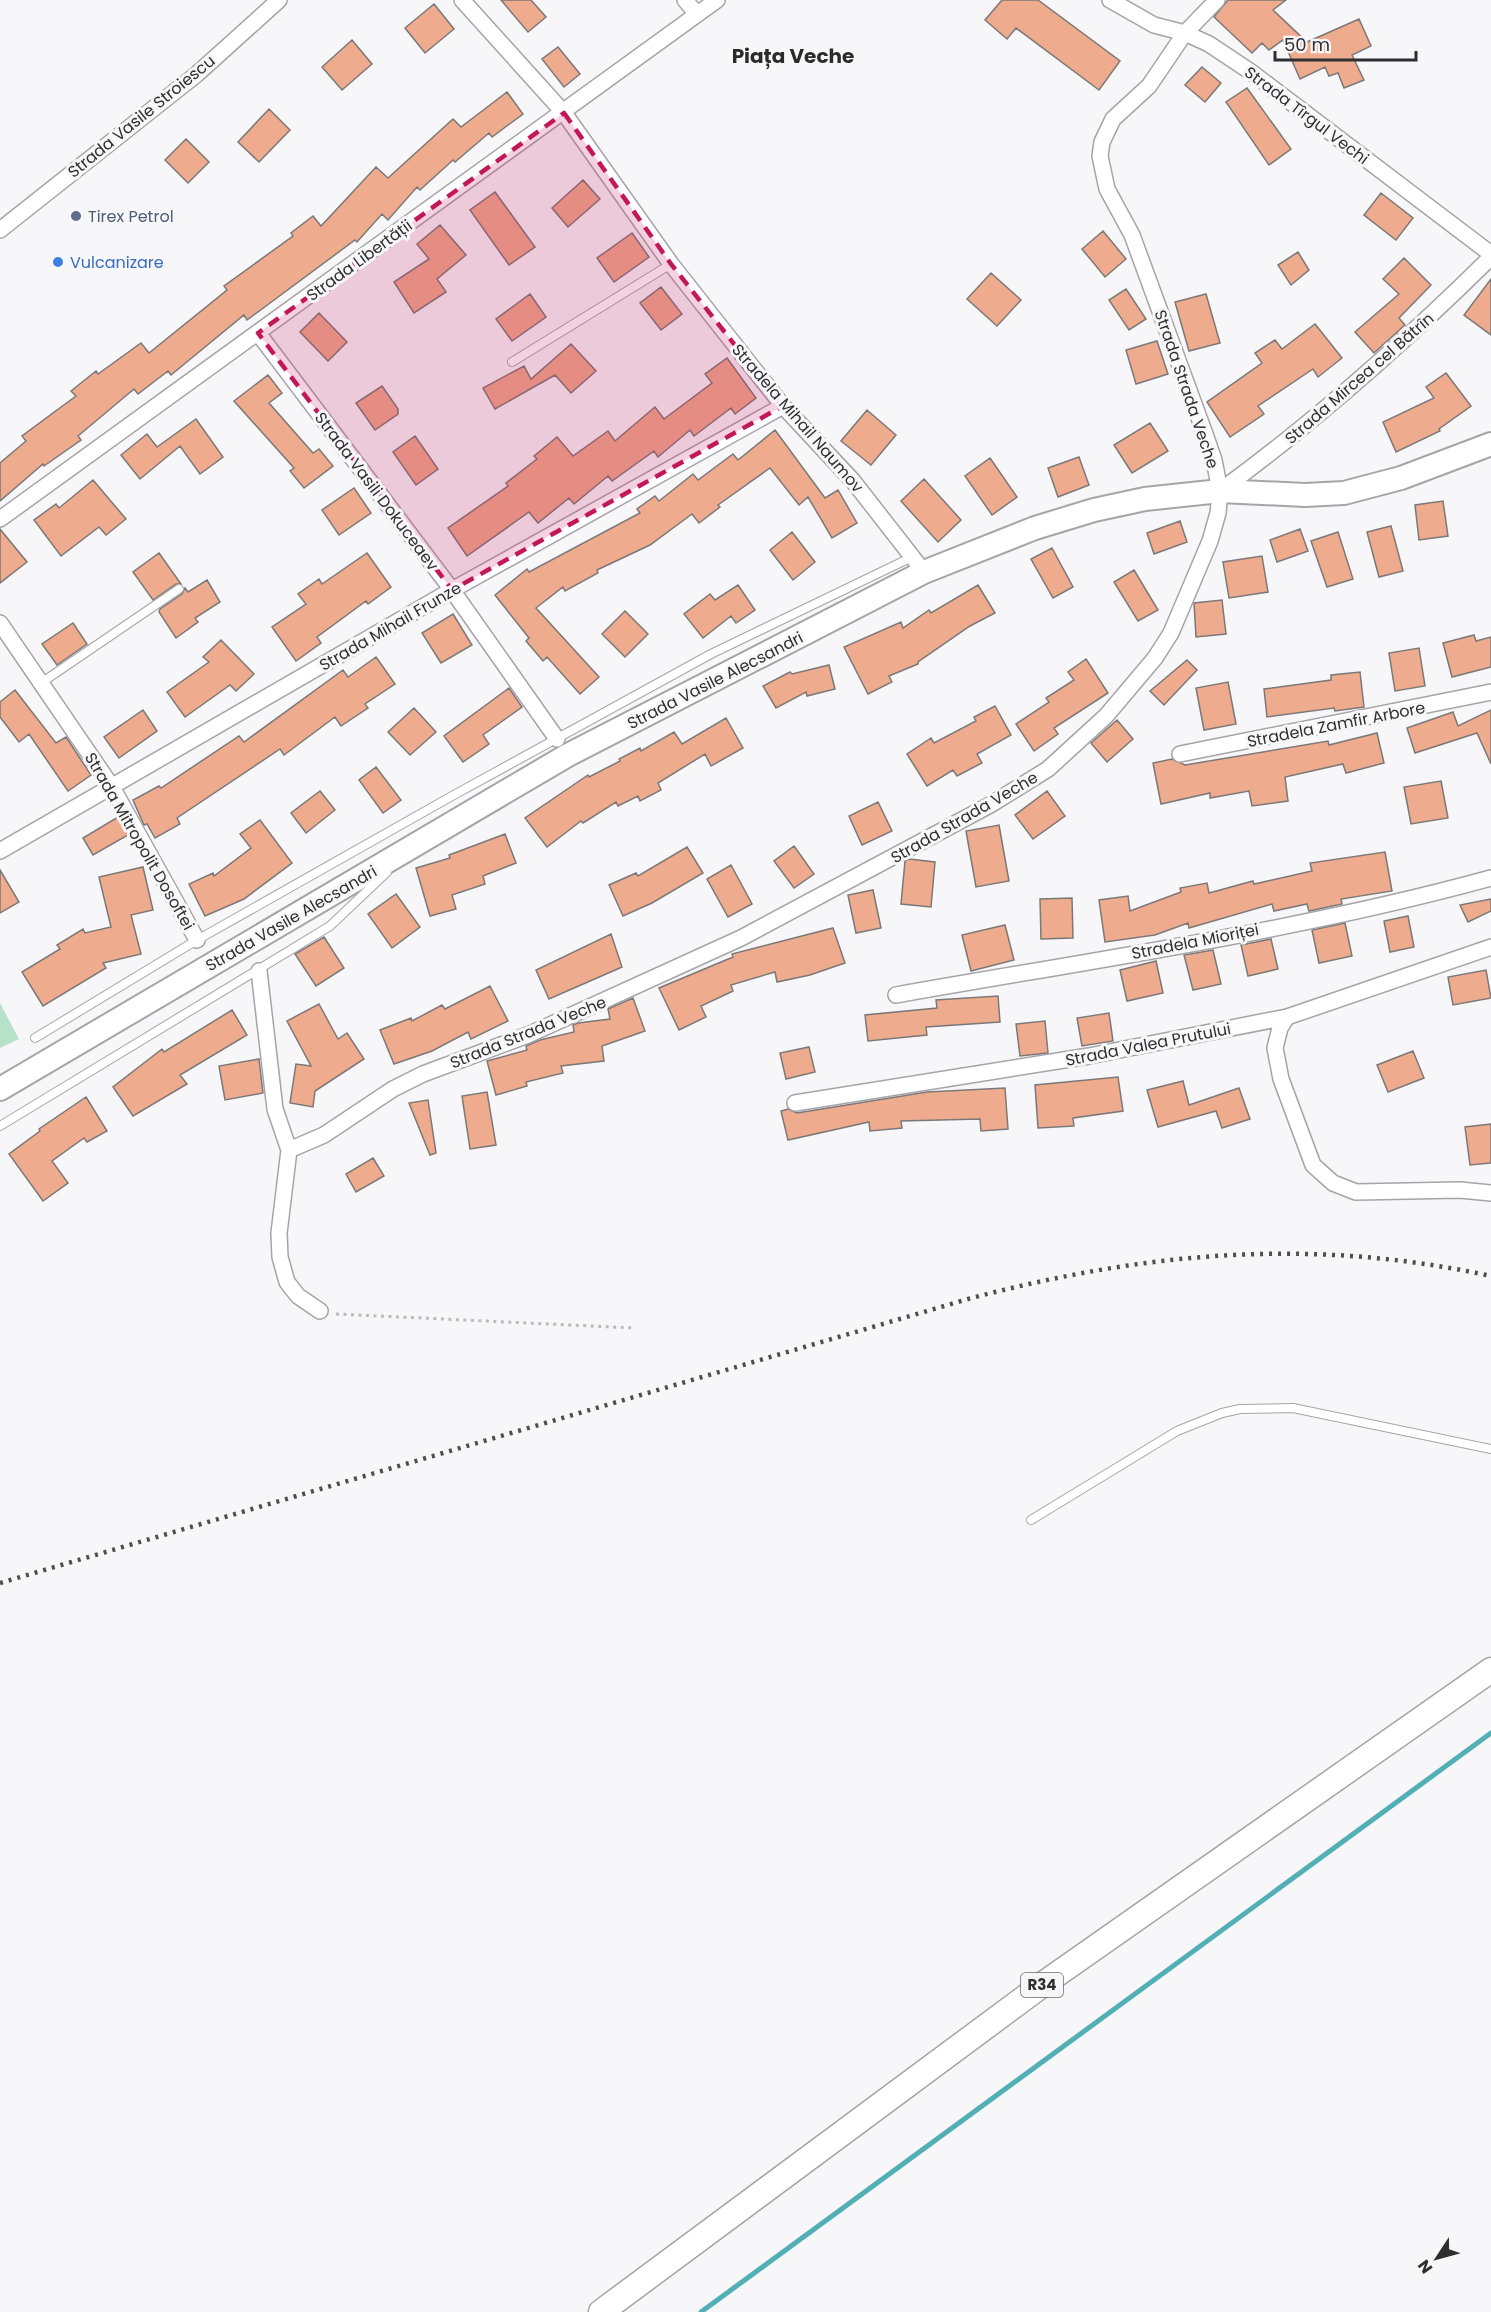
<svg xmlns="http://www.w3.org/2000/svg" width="1491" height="2312" viewBox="0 0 1491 2312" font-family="Poppins,sans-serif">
	<rect width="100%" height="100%" fill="#f7f7fa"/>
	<path fill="#b7e2c9" d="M0,1003l19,36 -19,9z"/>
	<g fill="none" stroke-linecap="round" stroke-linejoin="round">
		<path stroke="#51afb5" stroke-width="5" d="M701,2312l790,-579"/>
	</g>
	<path fill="#eeab8e" stroke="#7c7877" stroke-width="1.5" d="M501,0h30l15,17 -18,15z
		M1002,0h36l82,61 -21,29 -83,-62 -9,11 -22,-19z
		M1228,0h58l-13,10 34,32 52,-23 12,27 -19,9 12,25 -20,8 -6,-15 -9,3 -4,-9 -25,12 -17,-39 -14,10 -7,-7 -10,10 -38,-36z
		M434,4l20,25 -29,24 -20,-25z
		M352,40l20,24 -30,26 -20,-23z
		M558,47l22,27 -16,13 -22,-28z
		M1202,67l19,16 -16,19 -20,-17z
		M1247,88l44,61 -22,16 -43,-63z
		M507,92l16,22 -31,23 -3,-4 -34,29 -2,-2 -33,30 -3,-3 -29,33 -6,-6 -25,28 -2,-2 -108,80 -3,-5 -73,60 -3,-4 -30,23 -4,-5 -56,47 3,4 -37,26 -1,-2 -43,37v-38l26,-22 -4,-5 54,-40 -5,-5 25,-20 2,3 43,-31 8,10 78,-63 -3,-4 69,-50 -2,-3 22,-17 8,10 55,-59 12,11 65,-59 8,8z
		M269,109l21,21 -31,32 -21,-20z
		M186,139l23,23 -21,21 -23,-23z
		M583,180l17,19 -32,28 -16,-19z
		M495,192l40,55 -26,18 -39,-55z
		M1381,193l32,25 -17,22 -32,-25z
		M440,225l26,30 -29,24 9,13 -32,21 -20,-31 35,-23 -12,-15z
		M1103,231l23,28 -21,18 -23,-28z
		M632,233l17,24 -35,25 -17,-24z
		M1298,252l11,18 -18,15 -13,-20z
		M1404,258l27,27 -32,33 6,7 -31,28 -19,-21 44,-38 -16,-15z
		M991,273l30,27 -24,26 -30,-27z
		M1491,279v56l-27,-20z
		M661,287l21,27 -21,16 -21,-27z
		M1126,289l20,30 -17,11 -20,-30z
		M530,294l16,23 -34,24 -16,-22z
		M1206,294l14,49 -31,8 -14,-49z
		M319,313l28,29 -19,19 -28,-29z
		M1315,324l27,34 -24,19 -5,-8 -55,37 6,8 -34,23 -23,-35 55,-39 -7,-10 20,-13 7,9z
		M1157,341l11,33 -32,10 -10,-34z
		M571,344l25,27 -25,22 -16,-18 -60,34 -12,-21 41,-22 7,13z
		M727,358l29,40 -21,16 -4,-6 -37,28 -4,-6 -32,27 -4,-6 -42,30 -4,-5 -34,28 -5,-6 -31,25 -9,-11 -62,44 -19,-28 60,-42 -2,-3 31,-24 -3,-3 23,-19 16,19 35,-25 7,10 40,-34 9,12 48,-36 -7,-9z
		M1446,373l25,33 -32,23 1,2 -44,21 -13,-30 51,-24 -8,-11z
		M268,375l14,18 -13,10 44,50 6,-4 14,17 -29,22 -14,-17 4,-3 -60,-67z
		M382,386l16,23v5l-23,16 -19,-27z
		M867,410l29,25 -25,30 -30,-24z
		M196,419l27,38 -23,17 -20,-28 -40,33 -19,-24 26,-21 10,13z
		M1150,423l18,28 -36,22 -18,-28z
		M775,430l50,68 13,-8 19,33 -25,15 -24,-41 -9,8 -29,-37 -52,37 2,2 -21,16 -7,-9 -42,31 -53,25 1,3 -33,18 -2,-4 -27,21 63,69 -19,17 -33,-37 -4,4 -17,-20 3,-3 -34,-43 32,-26 2,3 111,-59 -3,-4 18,-13 4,5 34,-27 5,6 35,-26 5,6z
		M415,436l23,33 -22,16 -23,-33z
		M1079,457l10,28 -31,12 -10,-29z
		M990,458l27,39 -25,18 -27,-39z
		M924,479l37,41 -23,22 -37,-41z
		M93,480l33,39 -20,16 -7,-8 -38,29 -27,-36 22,-16 3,4z
		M354,488l17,25 -32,22 -17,-25z
		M1443,501l5,35 -29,4 -4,-35z
		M1180,521l7,21 -33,12 -7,-21z
		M1391,526l12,45 -24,6 -12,-45z
		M0,529l27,33 -27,21z
		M1300,529l8,22 -31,11 -7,-22z
		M792,532l23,30 -22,18 -23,-30z
		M1338,532l15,47 -26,8 -16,-46z
		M1052,548l21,39 -20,11 -22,-39z
		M159,553l22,31h-5l-23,16 -20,-28z
		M367,553l24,34 -23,17 -2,-3 -49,36 4,6 -25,18 -24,-34 34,-23 -8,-10 21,-15 3,5z
		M1262,556l6,36 -39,6 -6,-36z
		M1134,570l24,40 -20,11 -24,-39z
		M207,580l13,22 -25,16 3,4 -22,16 -17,-26 1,-3 22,-15 3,-6 3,4z
		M738,585l17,25 -19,13 -5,-7 -28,22 -19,-24 26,-20 5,6z
		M978,585l17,28 -25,13 -52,36v2l-29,12 3,6 -24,12 -24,-47 57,-25 2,6 26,-18 2,3z
		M1222,600l4,34 -30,3 -2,-34z
		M625,611l23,23 -23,23 -23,-23z
		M453,614l19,31 -31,18 -19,-30z
		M73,623l14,21 -30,21 -15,-21z
		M1474,635l2,6 15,-4v30l-39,10 -9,-34z
		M221,640l33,34 -18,17 -6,-6 -45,32 -18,-25 42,-30 -6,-5z
		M1419,648l6,38 -30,5 -6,-38z
		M376,657l19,27 -30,20 3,4 -27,18 -6,-9 -51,38 -4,-6 -103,69 3,6 -25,14 -8,-14 -3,1 -11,-25 26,-14 2,2 78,-52 5,6 99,-72 5,7z
		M1086,659l22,34 -54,35 4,6 -24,17 -18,-27 33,-22 -3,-4 28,-18 -6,-8z
		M1187,660l10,10 -33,35 -14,-14z
		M829,665l6,24 -28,7 -1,-4 -30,16 -13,-22 27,-14 2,2z
		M1360,672l4,35 -29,4 -1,-3 -67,9 -3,-28 67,-9v-5z
		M1228,682l8,42 -32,6 -8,-42z
		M509,688l13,19 -39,28 6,9 -26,18 -19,-26z
		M15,690l41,53 10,-6 25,38 -23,16 -39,-57 -10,8 -19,-25v-15z
		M995,706l16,29 -34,19 5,9 -25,13 -4,-6 -26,16 -20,-32 24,-16 3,5 42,-22 -2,-4z
		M414,708l22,24 -26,23 -22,-23z
		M143,710l14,21 -38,27 -15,-21z
		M1491,710v54l-14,-31 -62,20 -8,-25 46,-16 5,14z
		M726,718l17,30 -32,18 -6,-12 -47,29 3,7 -21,11 -2,-5 -20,10 -2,-4 -33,21 -2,-2 -34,26 -22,-29 63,-43 1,2 31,-16 -1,-2 21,-11 1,3 33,-19 8,12z
		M1117,720l16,19 -26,23 -16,-19z
		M1377,733l7,30 -38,10 -3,-9 -58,13 3,24 -36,5 -3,-15 -39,7v-5l-49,11 -8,-41 19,-4 13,6 143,-24 1,4z
		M376,767l25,33 -18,13 -24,-33z
		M1441,781l7,37 -37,6 -7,-37z
		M320,791l15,19 -29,23 -15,-20z
		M1047,791l18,25 -32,23 -18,-24z
		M878,802l14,29 -30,14 -13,-29z
		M118,817l10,18 -35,20 -10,-17z
		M260,820l32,43 -48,36 -39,17 -16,-32 24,-11 1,3 37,-28 -11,-14z
		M999,825l10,56 -33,6 -10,-56z
		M505,834l11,29 -33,13 2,8 -33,11 4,14 -26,7 -14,-48 34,-10 -1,-3z
		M794,846l20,28 -20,14 -20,-27z
		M687,847l16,26 -51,30 -29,13 -14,-31 27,-12 2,3z
		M1385,852l7,39 -51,8 1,5 -33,7 -2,-7 -33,7 -2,-7 -83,24 -1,-5 -33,12 -50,7 -6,-42 29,-4 2,15 51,-19 -1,-4 27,-5 2,10 44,-12 1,3 58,-13 -2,-8z
		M909,859l26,3 -4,45 -30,-3 4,-43z
		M731,865l21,39 -24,13 -21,-38z
		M143,867l10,43 -22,5 10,39 -38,9 3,5 -63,38 -21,-34 38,-23 -3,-4 26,-16 2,4 26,-6 -12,-50z
		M0,870l19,32 -19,11z
		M873,890l8,38 -25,5 -8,-38z
		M396,894l24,33 -28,21 -24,-34z
		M1072,898l1,40 -32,1 -1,-40z
		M1491,899v12l-23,11 -8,-17z
		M1408,916l6,31 -24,5 -6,-31z
		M1345,923l7,33 -33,7 -7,-33z
		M1005,925l9,35 -43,11 -9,-36z
		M833,928l12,35 -35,12 -33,7 -2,-10 -44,13 2,6 -32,15 5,11 -27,13 -20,-42 74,-31 -1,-3z
		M611,934l11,33 -73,32 -13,-29z
		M324,937l20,31 -28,18 -21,-32z
		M1271,939l7,30 -30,7 -7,-31z
		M1213,950l8,34 -28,6 -9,-35z
		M1156,961l7,32 -36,8 -7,-31z
		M1486,970l5,28 -38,7 -5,-28z
		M490,986l18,35 -37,18 -3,-7 -36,19 -38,13 -14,-34 31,-12 1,3 30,-16 3,4z
		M998,996l2,26 -74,5 1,8 -59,6 -3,-26 72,-7 -1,-8z
		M633,998l12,33 -43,15 2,15 -43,5 2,7 -37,9 1,4 -31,9 -9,-34 40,-11 -1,-4 14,-6 34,-8 -1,-7 5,-2 32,-4 -2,-10z
		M319,1004l19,35 9,-6 17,26 -49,32 -2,16 -23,-4 6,-39 15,2 -24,-45z
		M232,1010l15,25 -67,40 7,9 -54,32 -20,-29 49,-38 2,3z
		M1109,1013l4,28 -31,5 -5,-28z
		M1045,1021l3,32 -28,3 -4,-32z
		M809,1047l6,25 -29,7 -6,-26z
		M1413,1051l11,27 -36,14 -11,-27z
		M259,1059l4,34 -38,7 -6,-34z
		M1118,1077l5,34 -50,7 1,8 -36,2 -3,-43z
		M1183,1081l6,24 50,-17 11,31 -28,9 -6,-17 -58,16 -11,-37z
		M1005,1088l3,41 -27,2 -1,-12 -79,2 1,7 -32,3 -1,-9 -81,18 -7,-29 7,-2 9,4 130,-21z
		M487,1092l9,53 -26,4 -8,-53z
		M86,1097l21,34 -20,11 -3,-4 -32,23 16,22 -25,18 -34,-47 31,-23 -1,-2z
		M428,1100l8,53 -6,2 -21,-52z
		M1491,1124v39l-21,2 -5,-38z
		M373,1158l11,18 -28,16 -10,-18z"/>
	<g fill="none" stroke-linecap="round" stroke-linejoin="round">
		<defs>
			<path id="lane" d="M512,362l159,-98
				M41,683l138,-94
				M35,1038l162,-98 255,-144 259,-142 201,-97
				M0,1126l330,-200 57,-54
				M1031,1520l146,-89 45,-18 18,-4 53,-1 198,41"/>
			<path id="street" d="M462,0l102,113 107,151 112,142 70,75 71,91
				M685,0l12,14
				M1110,0l44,25 31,8 24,11 42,28 240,182
				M0,230l197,-156 82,-74
				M258,333l194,257 105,149
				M1220,491c97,-71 186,-150 271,-234
				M0,519l717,-519
				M0,623l112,164 85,153
				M1180,754l311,-62
				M0,851l452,-261 331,-184
				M259,971l16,138 14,41 -10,83 1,24 7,25 11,14 22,15
				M896,995c197,-35 402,-64 595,-117
				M1287,1017l-7,11 -5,20 6,31 32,86 20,18 23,9 104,-2 31,3
				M795,1103l294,-47 198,-39 204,-70
				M289,1150l35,-15 69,-46 30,-15 105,-39 213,-97 249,-133 58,-36 58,-53 49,-58 16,-25 39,-92 8,-28 2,-22 -6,-31 -9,-26 -73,-199 -25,-46 -7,-33 2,-14 11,-23 36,-33 36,-53 32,-33"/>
			<path id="secondary" d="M0,1089l568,-334 356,-183 111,-44 59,-18 51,-11 75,-8 85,4 39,-2 57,-15 90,-34"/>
			<path id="primary" d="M601,2312l445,-330 445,-312"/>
		</defs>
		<use href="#lane" stroke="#a5a5a9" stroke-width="10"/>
		<use href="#street" stroke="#a5a5a9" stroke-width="18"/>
		<use href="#secondary" stroke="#a5a5a9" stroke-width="26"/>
		<use href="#primary" stroke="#a5a5a9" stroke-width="27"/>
		<path stroke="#bababc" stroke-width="3" stroke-dasharray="3 4.5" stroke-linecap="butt" d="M336,1314l298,14"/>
		<use href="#lane" stroke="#fff" stroke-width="8"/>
		<use href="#street" stroke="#fff" stroke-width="15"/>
		<use href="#secondary" stroke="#fff" stroke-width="22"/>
		<use href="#primary" stroke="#fff" stroke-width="24"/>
		<path stroke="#4e4d4f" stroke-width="4.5" stroke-dasharray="3 6" stroke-linecap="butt" d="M0,1583l968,-284c177,-47 343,-62 523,-23"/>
	</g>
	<path fill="#c2185b" fill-opacity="0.2" stroke="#c2185b" stroke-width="4.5" stroke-dasharray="12 8" stroke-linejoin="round" d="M564,113l107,151 112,142 -331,184 -194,-257z"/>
	<circle fill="#5c6f8a" stroke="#f7f7fa" stroke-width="2" cx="76" cy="216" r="6"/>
	<circle fill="#3f7fe0" stroke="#f7f7fa" stroke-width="2" cx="58" cy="262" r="6"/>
	<g text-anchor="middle" stroke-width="6" stroke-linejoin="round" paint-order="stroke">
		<rect fill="#f7f7fa" stroke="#6b6a6d" stroke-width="1.5" x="1021" y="1973" width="42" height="24" rx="4.5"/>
		<g font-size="15" font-weight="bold" fill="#2f2e30">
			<text x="1042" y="1990">R34</text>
		</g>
		<g font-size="16" fill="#2f2e30" stroke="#f7f7fa">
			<text transform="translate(1307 115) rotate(37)" y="6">Strada Tîrgul Vechi</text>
			<text transform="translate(141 116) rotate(-39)" y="6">Strada Vasile Stroiescu</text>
			<text transform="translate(359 260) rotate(-36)" y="6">Strada Libertății</text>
			<text transform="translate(1359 378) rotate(-41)" y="6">Strada Mircea cel Bătrîn</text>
			<text transform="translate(1187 389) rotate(71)" y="6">Strada Strada Veche</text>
			<text transform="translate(798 418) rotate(49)" y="6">Stradela Mihail Naumov</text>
			<text transform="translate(377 491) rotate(53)" y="6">Strada Vasili Dokuceaev</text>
			<text transform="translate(390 626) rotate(-30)" y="6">Strada Mihail Frunze</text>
			<text transform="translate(715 680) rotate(-27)" y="6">Strada Vasile Alecsandri</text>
			<text transform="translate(1336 724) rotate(-11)" y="6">Stradela Zamfir Arbore</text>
			<text transform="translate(964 817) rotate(-30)" y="6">Strada Strada Veche</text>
			<text transform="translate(140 841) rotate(60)" y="6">Strada Mitropolit Dosoftei</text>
			<text transform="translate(291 918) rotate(-30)" y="6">Strada Vasile Alecsandri</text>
			<text transform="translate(1195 941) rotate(-11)" y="6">Stradela Mioriței</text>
			<text transform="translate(528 1032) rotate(-22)" y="6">Strada Strada Veche</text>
			<text transform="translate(1148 1044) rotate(-11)" y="6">Strada Valea Prutului</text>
		</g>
		<g font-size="16" fill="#4e5e75" stroke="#f7f7fa" text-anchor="start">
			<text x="88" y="222">Tirex Petrol</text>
		</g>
		<g font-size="16" fill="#366cbe" stroke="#f7f7fa" text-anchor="start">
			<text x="70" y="268">Vulcanizare</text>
		</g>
		<g font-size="20" font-weight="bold" fill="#2b2a2d" stroke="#f7f7fa">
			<text x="793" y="63">Piața Veche</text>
		</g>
	</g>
	<g transform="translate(1437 2258) rotate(234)" stroke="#f7f7fa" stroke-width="4.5" paint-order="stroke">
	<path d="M0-4.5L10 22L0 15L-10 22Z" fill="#2f2e30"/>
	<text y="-9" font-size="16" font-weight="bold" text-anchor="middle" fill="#2f2e30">N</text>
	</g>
	<path d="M1275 51v9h141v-9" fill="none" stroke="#2f2e30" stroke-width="3"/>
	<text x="1284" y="51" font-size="18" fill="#2f2e30" stroke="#f7f7fa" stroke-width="4.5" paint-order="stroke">50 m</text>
</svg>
